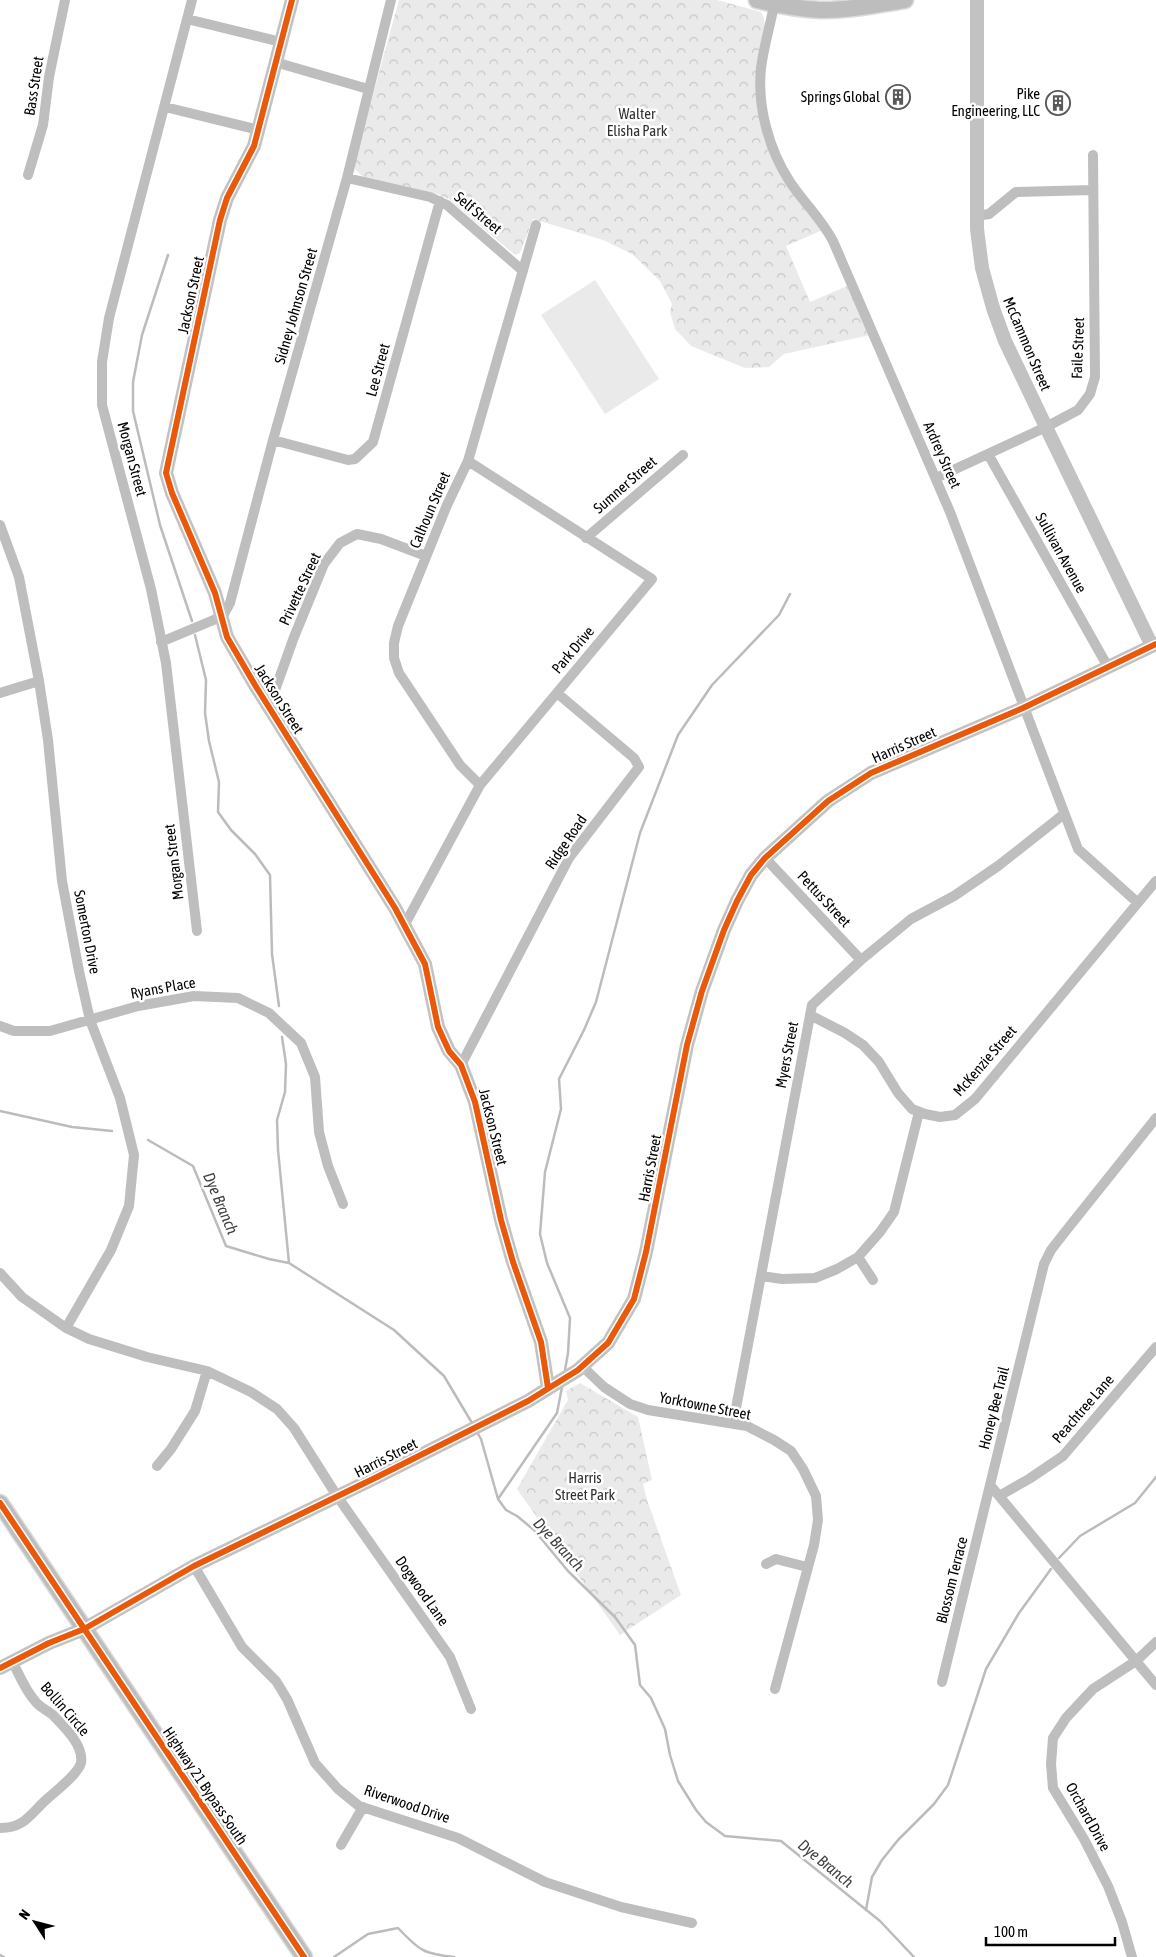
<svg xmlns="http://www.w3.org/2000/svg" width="1156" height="1957" viewBox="0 0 1156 1957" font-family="'Asap Condensed',sans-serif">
	<defs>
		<pattern id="forest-crowns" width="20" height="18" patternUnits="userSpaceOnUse" patternTransform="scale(1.25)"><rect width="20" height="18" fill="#eaeaea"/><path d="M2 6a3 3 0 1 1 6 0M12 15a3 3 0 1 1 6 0" fill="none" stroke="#c7c7c7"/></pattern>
	</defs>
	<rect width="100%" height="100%" fill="#fff"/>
	<path fill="#eaeaea" d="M595,280l64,99 -54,35 -64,-99z"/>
	<path fill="url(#forest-crowns)" d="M399,0h318l44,12 3,6 2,18 -6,32 7,69 58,92 -39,17 24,56 37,-16 23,49 -86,19 -15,13 -24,1 -54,-22 -16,-17 -5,-17 2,-8 -12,-23 -28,-27 -29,-14 -70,-21 -13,34 -5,2 -66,-56 -11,-5 -74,-16 -9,-9v-9z
		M580,1383l58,34 14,63 -9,4 4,16 34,95 -61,40 -103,-146 51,-89 -2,-9z"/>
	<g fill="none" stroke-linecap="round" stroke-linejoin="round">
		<path stroke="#bcbcbc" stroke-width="2.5" d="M168,255l-26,80 -9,47v29l27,114 32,96
			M195,635l11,45 -1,33 4,28 10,41 -1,30 13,18 24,24 15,21 2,79 7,52
			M282,1037l4,27 -1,28 -8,28 1,30 11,113
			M0,1111l72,16 40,4
			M148,1140l45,26 33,80 43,13 20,4 105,67 50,46 28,47
			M565,1370l3,-17 2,-35 -23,-55 -7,-29 5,-62 16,-63 -2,-30 25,-49 12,-28 44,-169 38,-98 34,-50 67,-70 11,-21
			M477,1432l4,7 17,60 8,11 11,6 17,14 34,41 47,46 20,28 5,40 11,13 14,31 5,26 8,26 18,29 10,12 19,14 56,5 99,80 34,36
			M498,1499l59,-86 5,-26
			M1059,1558l21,-22 55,-33 21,-26
			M866,1910l6,-33 10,-17 16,-20 36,-36 14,-19 38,-116 33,-56 32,-44
			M0,1955l4,2
			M334,1957l34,-23 30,-6c21,22 25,26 56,29"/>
		<defs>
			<path id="primary" d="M757,0c21,5 42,9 63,10 28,1 57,-6 85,-10
				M0,1503l304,454"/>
		</defs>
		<use href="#primary" stroke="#dbdbdb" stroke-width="19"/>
		<path stroke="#bebebe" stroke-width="10" d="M192,0l-83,318 -7,44v43l49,184 15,74 31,268
			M775,0c-4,23 -11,45 -14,68 -4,39 8,82 29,114 14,21 31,36 43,59l117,271 128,337 60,54
			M187,19l94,23
			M275,62l93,27
			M165,107l94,23
			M28,175l15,-50 6,-48 16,-77
			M347,178l83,19 17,8 76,66
			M977,216l12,-2 27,-22 77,-2
			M273,440l75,20 7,-1 18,-17 67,-241
			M988,454l120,213
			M936,478l110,-51 32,-17 12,-16 5,-17 -2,-222
			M0,525l19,52 20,104 9,59 14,141 17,90 11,49 30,78 14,57 -5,51 -18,44 -45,78
			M586,538l97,-83
			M161,642l62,-26 7,-13 43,-163 74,-262 44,-178
			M0,693l39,-12
			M269,707l25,-70 30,-73 16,-21 17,-9 24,5 45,17
			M480,785l-20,-20 -61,-92 -5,-15v-15l4,-17 49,-121 21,-44 68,-236
			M765,858l96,102
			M404,926l76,-141 172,-206 -184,-118
			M810,1015l35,18 18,12 16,17 19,31 14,16 13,5 15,3 15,-2 20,-16 181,-218
			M0,1026l14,5h36l88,-25 56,-10 44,2 31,15 32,30 14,34 4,55 9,34 15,38
			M461,1065l108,-207 70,-91 -5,-9 -77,-65
			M1156,1118l-91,114 -14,18 -7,14 -54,221 166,200
			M858,1257l15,23
			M0,1273l22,24 44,31 23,11 58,18 60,14 44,21 26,17 17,19 43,68 113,161 21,52
			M761,1276l21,3 33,-1 22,-9 21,-12 22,-25 14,-20 25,-100
			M582,1366l22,21 26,17 18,6 99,16 27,14 17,11 12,18 13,27 2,24 -4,25 -39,144
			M733,1424l79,-419 49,-45 50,-41 43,-23 44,-30 66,-52
			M157,1466l14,-17 24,-38 12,-40
			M999,1496l30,-17 34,-23 93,-109
			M766,1564l10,-5 31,8
			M194,1566l48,81 34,34 11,18 28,64 23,26 21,17 99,32 87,44 76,25 71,16
			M942,1682l48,-197
			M0,1828c25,0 30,-14 47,-29 9,-8 31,-25 34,-36 3,-18 -17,-36 -28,-48 -6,-5 -14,-8 -18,-14 -10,-11 -16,-27 -23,-40
			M341,1845l22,-38
			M1132,1957l-10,-35 -14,-36 -24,-47 -31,-51 -2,-24 2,-26 13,-20 27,-29 43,-28 20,-19"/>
		<path stroke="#c2c2c2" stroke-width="14" d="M292,0l-38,146 -27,52 -7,22 -54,253 6,20 43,100 12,44 28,48 140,223 30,56 13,63 11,24 12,14 14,37 26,118 12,42 28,80 7,46
			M977,0v229l5,39 11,40 12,33 41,86 106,219
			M0,1668l49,-25 35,-14 110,-63 183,-89 151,-76 50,-31 30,-27 26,-44 12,-47 41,-207 15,-54 22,-61 13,-29 14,-26 14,-17 63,-57 43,-28 152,-65 133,-64"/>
		<use href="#primary" stroke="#bdbdbd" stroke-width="16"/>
		<defs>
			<path id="cycleway" d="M292,0l-38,146 -27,52 -7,22 -54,253 6,20 43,100 12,44 28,48 140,223 30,56 13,63 11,24 12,14 14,37 26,118 12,42 28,80 7,46
				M0,1503l304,454
				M0,1668l49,-25 35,-14 110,-63 183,-89 151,-76 50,-31 30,-27 26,-44 12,-47 41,-207 15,-54 22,-61 13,-29 14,-26 14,-17 63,-57 43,-28 152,-65 133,-64"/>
		</defs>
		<use href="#cycleway" stroke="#fff" stroke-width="9"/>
		<use href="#cycleway" stroke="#e8590c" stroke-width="6"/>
	</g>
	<defs>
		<symbol id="building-ring" viewBox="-11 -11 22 22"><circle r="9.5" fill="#fff" stroke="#595959" stroke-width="1.5"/><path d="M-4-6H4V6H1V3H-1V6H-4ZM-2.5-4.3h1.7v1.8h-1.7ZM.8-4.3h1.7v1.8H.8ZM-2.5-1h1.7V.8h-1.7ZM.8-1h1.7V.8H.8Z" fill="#595959"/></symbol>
	</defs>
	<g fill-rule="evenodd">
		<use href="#building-ring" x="884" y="83" width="28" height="28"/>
		<use href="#building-ring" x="1044" y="89" width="28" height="28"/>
	</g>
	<g text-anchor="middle" stroke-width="5" stroke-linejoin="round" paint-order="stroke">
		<g font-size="15" fill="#000" stroke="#fff">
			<text transform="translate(34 86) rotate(-81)" y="5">Bass Street</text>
			<text transform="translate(478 213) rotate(40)" y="5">Self Street</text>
			<text transform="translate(191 295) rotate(-78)" y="5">Jackson Street</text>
			<text transform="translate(296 306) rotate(-74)" y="5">Sidney Johnson Street</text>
			<text transform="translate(1027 344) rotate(67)" y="5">McCammon Street</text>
			<text transform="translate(1078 348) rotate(-88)" y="5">Faile Street</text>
			<text transform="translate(378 370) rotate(-75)" y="5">Lee Street</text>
			<text transform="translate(942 455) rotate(66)" y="5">Ardrey Street</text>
			<text transform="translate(132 459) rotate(75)" y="5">Morgan Street</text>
			<text transform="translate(625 485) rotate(-41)" y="5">Sumner Street</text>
			<text transform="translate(430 510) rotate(-67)" y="5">Calhoun Street</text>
			<text transform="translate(1061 553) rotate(61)" y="5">Sullivan Avenue</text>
			<text transform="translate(300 589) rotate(-65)" y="5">Privette Street</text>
			<text transform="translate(573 650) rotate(-50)" y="5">Park Drive</text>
			<text transform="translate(279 699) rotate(58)" y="5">Jackson Street</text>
			<text transform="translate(904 745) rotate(-24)" y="5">Harris Street</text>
			<text transform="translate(566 842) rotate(-56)" y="5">Ridge Road</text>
			<text transform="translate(174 862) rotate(-97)" y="5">Morgan Street</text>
			<text transform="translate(824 899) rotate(47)" y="5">Pettus Street</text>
			<text transform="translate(87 932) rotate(79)" y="5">Somerton Drive</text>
			<text transform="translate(163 988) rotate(-10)" y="5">Ryans Place</text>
			<text transform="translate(787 1055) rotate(-79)" y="5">Myers Street</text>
			<text transform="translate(985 1061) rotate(-49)" y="5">McKenzie Street</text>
			<text transform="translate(493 1127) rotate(76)" y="5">Jackson Street</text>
			<text transform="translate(650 1168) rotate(-79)" y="5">Harris Street</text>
			<text transform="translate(705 1406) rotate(11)" y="5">Yorktowne Street</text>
			<text transform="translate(994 1408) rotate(-76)" y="5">Honey Bee Trail</text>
			<text transform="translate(1083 1409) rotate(-49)" y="5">Peachtree Lane</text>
			<text transform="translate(386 1458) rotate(-27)" y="5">Harris Street</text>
			<text transform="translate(952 1580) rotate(-76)" y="5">Blossom Terrace</text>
			<text transform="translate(422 1591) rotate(55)" y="5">Dogwood Lane</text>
			<text transform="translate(65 1709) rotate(49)" y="5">Bollin Circle</text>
			<text transform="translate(205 1786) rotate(56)" y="5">Highway 21 Bypass South</text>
			<text transform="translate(407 1804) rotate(19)" y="5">Riverwood Drive</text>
			<text transform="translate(1088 1817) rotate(61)" y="5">Orchard Drive</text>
		</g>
		<g font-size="15" fill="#000" stroke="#fff" text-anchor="end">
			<text x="1040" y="99">Pike<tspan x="1040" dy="17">Engineering, LLC</tspan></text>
			<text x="880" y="102">Springs Global</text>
		</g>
		<g font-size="15" fill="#303030" stroke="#fff">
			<text x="637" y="119">Walter<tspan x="637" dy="17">Elisha Park</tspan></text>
			<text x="585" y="1483">Harris<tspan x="585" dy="17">Street Park</tspan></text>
		</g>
		<g font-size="16" font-style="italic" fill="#414141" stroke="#fff">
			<text transform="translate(221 1203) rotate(67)" y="6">Dye Branch</text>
			<text transform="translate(559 1544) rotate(47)" y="6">Dye Branch</text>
			<text transform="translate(826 1863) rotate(39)" y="6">Dye Branch</text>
		</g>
	</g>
	<g transform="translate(35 1922) rotate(306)" stroke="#ffffff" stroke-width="4" paint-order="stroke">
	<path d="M0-4L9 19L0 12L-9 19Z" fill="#000000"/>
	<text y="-8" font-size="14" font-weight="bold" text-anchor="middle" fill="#000000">N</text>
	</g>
	<path d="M986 1937v8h129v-8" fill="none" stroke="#000000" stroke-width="2.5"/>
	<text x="994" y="1937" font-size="15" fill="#000000" stroke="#ffffff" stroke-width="4" paint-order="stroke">100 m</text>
</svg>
